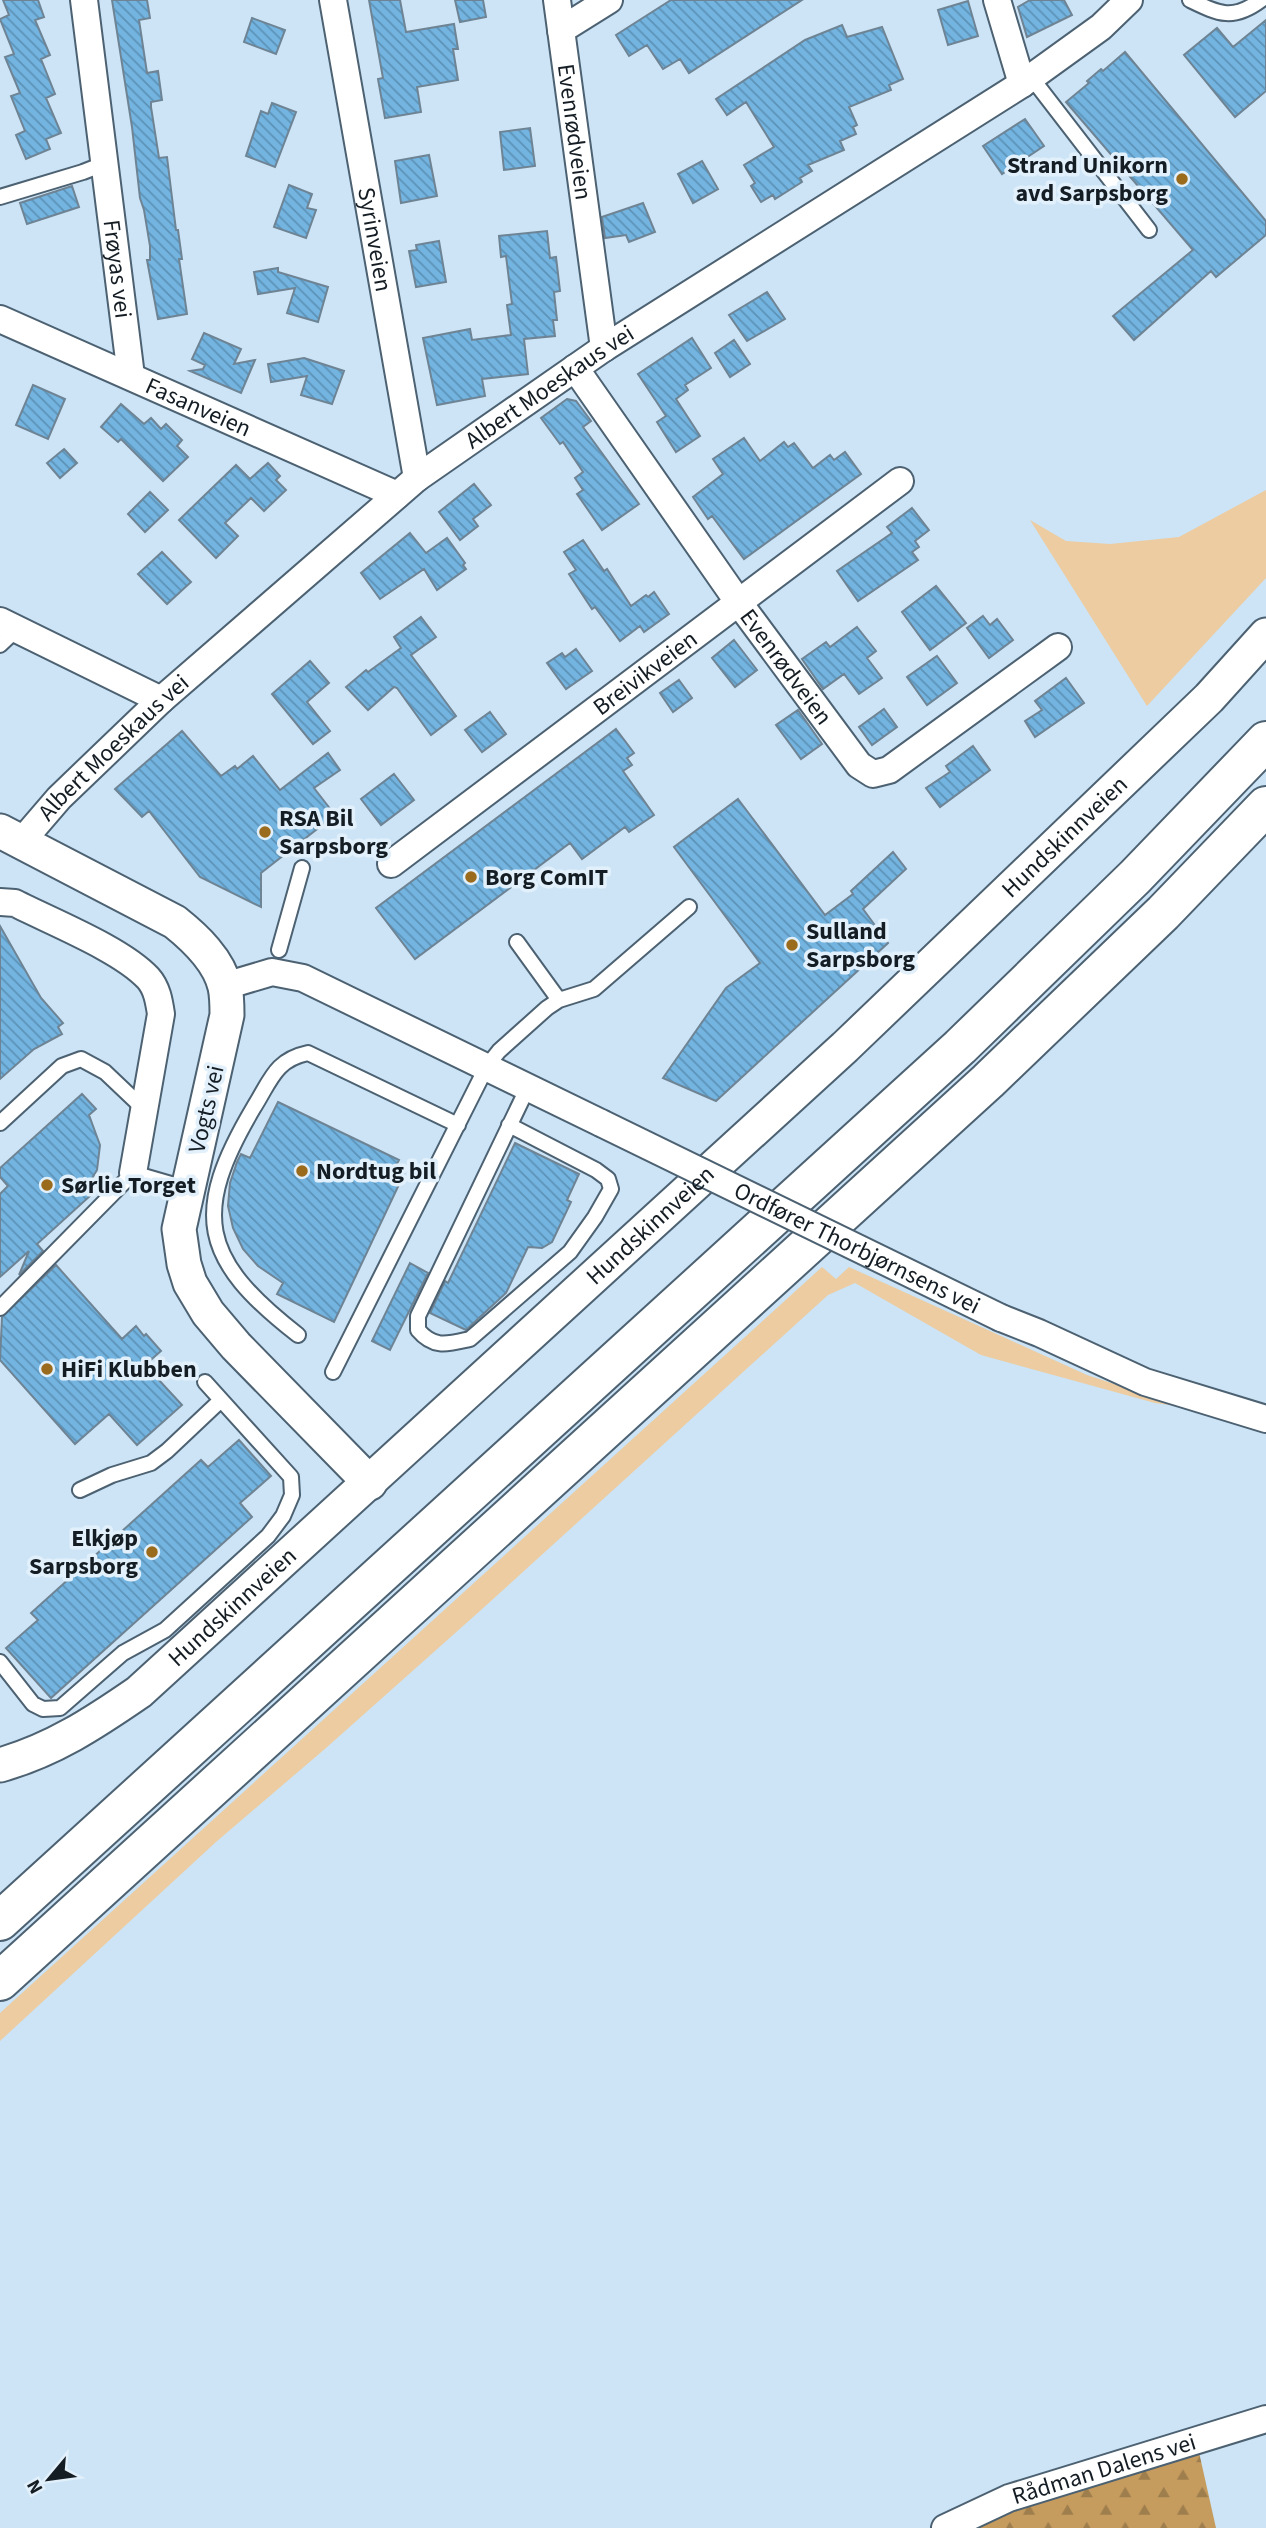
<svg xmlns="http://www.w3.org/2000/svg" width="1266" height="2528" viewBox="0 0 1266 2528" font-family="'Source Sans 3',sans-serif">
	<defs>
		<pattern id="forest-firs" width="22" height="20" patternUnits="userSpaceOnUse" patternTransform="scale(1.75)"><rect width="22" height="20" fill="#c59b5e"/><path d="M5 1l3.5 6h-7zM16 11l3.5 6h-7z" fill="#9f7e4d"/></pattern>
		<pattern id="building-back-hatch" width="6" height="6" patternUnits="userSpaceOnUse" patternTransform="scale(1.75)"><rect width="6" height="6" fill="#73b4e1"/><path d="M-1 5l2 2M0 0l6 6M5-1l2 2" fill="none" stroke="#5d92b6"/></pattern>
	</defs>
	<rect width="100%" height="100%" fill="#cce4f6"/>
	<path fill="#eccca0" d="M1266,490v88l-119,128 -117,-186 36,21 44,3 69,-7z
		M822,1267l14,12 13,-12 238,108 97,32 -29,-4 -174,-48 -126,-72 -27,12 -347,315 -155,138 -110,94 -216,199v-28z"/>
	<path fill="url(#forest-firs)" d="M1196,2439l20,89h-271z"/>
	<path fill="url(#building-back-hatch)" stroke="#6e8494" stroke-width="2" d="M3,0h35l6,17 -9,3 15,35 -9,4 14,35 -9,4 15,35 -15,6 4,10 -24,10 -10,-24 9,-4 -14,-35 9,-3 -15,-36 9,-3 -14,-35 9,-4z
		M112,0h35l3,18 -11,2 8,53 11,-2 4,29 -11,2v5l8,51 8,-1 9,73h2l4,29h-3l8,55 -29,5 -11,-59h3v-14l-6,-36 -4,-12 -8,-71z
		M369,0h31l6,32 48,-8 4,25h-5l5,31 -41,7 4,25 -36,6 -7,-39 5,-1z
		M455,0h28l3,17 -26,5z
		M671,0h131l-113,73 -9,-14 -17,10 -16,-24 -18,11 -13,-21z
		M1030,0h34l8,15 -45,22 -9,-30z
		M968,1l10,35 -30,9 -10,-35z
		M252,18l33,12 -9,24 -32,-12z
		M1266,20v71l-31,26 -51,-62 33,-27 16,19z
		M842,25l5,12 35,-10 21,52 -14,6 2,5 -42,17 8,18 -4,2 3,7 -16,7 4,9 -36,15 4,6 -12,7 2,4 -27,17 -2,-4 -12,7 -10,-16 4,-3 -11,-18 30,-18 -28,-45 -19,13 -11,-16 89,-59z
		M1125,52l141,169v14l-50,42 -5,-6 -77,69 -21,-24 80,-66 -127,-148 23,-19 -2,-2 14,-12 2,2z
		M272,103l24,9 -21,55 -29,-11 15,-45 7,3z
		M1025,119l19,27 -42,28 -19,-28z
		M530,128l5,38 -31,4 -4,-38z
		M429,155l8,41 -36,7 -6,-42z
		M702,161l16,28 -25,14 -15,-29z
		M289,185l23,9 -5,14 9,2 -10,28 -32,-11z
		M72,186l7,21 -52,17 -7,-21z
		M643,203l12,29 -26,10 -3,-7 -21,3 -3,-21z
		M547,231l3,27 6,-1 4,34 -6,1 3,28h-4l2,16 -31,3 4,35 -46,5 3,17 -48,9 -14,-67 47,-9 2,11 39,-5 -4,-30 5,-1 -6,-48 -5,1 -2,-21z
		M439,241l7,41 -30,5 -7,-36 8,-1 -1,-5z
		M278,268v4l50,15 -10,35 -31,-9 8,-25 -37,6 -4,-22z
		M767,292l18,27 -38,22 -18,-26z
		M204,333l37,16 -7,15 21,-4 -14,33 -51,-22 13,-2 2,-4 -13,-6z
		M692,338l19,30 -26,17 3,5 -12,9 24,37 -24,16 -19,-30 9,-6 -28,-42z
		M734,340l16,24 -20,13 -15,-24z
		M304,358l40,13 -12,33 -31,-9 6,-19 -36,6 -3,-18z
		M33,385l32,14 -17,40 -32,-14z
		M567,399l9,2 15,20 -8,6 56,77 -37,26 -25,-36 6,-4 -8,-12 8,-6 -20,-30 -3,2 -19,-26z
		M121,404l23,20 7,-6 10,11 5,-5 16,16 -5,6 11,11 -25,24 -42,-42 -3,3 -17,-15z
		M744,438l16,23 24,-19 4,5 6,-4 19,25 17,-13 4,5 11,-8 16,22 -117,85 -32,-43 -4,3 -15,-22 30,-23 -10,-15z
		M64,449l13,14 -17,15 -13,-15z
		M268,463l12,13 -4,4 10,10 -22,21 -13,-13 -26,25 13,13 -22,22 -37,-38 57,-55 14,14z
		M474,484l17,21 -18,14 5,7 -18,14 -21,-28z
		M150,492l18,18 -23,22 -17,-18z
		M912,508l17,22 -14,11 4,6 -7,5 6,8 -60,41 -21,-30 55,-38 -5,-6z
		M410,533l16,20 21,-15 18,25 -2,2 3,4 -29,21 -13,-21 -44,30 -19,-26z
		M583,540l21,31 3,-2 24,37 15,-11 2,2 6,-5 15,22 -25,18 -4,-6 -20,15 -25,-34 -3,2 -23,-35 7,-4 -12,-18z
		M162,552l29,30 -24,22 -29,-30z
		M936,586l30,37 -36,27 -28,-38z
		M983,616l7,9 7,-6 16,21 -24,18 -22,-30z
		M421,617l15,20 -25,18 45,61 -25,19 -34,-47 -3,-1 -26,23 -22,-23 20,-17 2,2 33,-24 -7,-11z
		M857,627l19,24 -9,7 15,20 -23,16 -15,-20 -21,15 -21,-30 24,-17 4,5z
		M734,640l23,30 -22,17 -23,-29z
		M576,649l16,22 -26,18 -19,-26 15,-10 3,4z
		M937,656l20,27 -30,22 -20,-28z
		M310,661l19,22 -22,19 23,29 -17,13 -41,-50z
		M1066,678l18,25 -49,34 -10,-16 17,-11 -7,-9z
		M679,680l13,18 -19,14 -13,-19z
		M884,709l13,18 -25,18 -13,-18z
		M798,710l24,34 -21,15 -25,-34z
		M490,712l16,22 -24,18 -17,-22z
		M616,729l18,24 -7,5 5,7 -9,6 31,44 -25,17 -4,-5 -43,32 -12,-16 -155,116 -39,-51z
		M182,731l39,45 14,-10 2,3 16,-13 27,34 48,-37 12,17 -26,18 21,27 -74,58v34l-61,-30 -51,-66 -7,6 -27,-28z
		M973,746l17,24 -50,37 -14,-19 24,-16 -4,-6z
		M394,774l20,26 -33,25 -20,-26z
		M738,799l87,116 28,-21 -2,-3 42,-39 13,17 -43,40 25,34 -172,158 -53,-23 63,-90 34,-25 -86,-116z
		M0,926l41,72 22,25 -5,4 4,7 -28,15 -34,30z
		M82,1094l14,15 -7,6 11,30 -3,25 -12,20 5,6 -53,48 6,7 -24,24 10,-24 -29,26v-83l8,-8 -8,-9v-9z
		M278,1102l121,58 -5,9 10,5 -70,148 -57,-28 6,-11 -25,-17 -15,-17 -10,-21 -5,-22 2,-23 7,-21 4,-8 9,4z
		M515,1143l64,31 -12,26 4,2 -19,40 -10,6 -14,-1 -22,46 -40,37 -36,-17 15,-32 3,2z
		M410,1263l18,10 -38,77 -18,-9z
		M56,1265l66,74 14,-13 8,10 2,-2 15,17 -16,14 37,40 -45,40 -28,-31 -34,30 -75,-84 2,-43z
		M239,1440l32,36 -31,27 12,14 -201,181 -45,-50 32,-28 -7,-7 170,-153 7,7z"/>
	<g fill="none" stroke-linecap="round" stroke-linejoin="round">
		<defs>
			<path id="service" d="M1190,0c29,14 43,21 71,0
				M1031,77l118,153
				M0,197l83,-25 23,-9
				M0,645l17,-16
				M517,942l42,58
				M279,950l23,-82
				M0,1123l62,-57 19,-7 24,13 39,37
				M509,1125l87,45 12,9 3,10 -16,28 -25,35 -100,87c-22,5 -36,10 -52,-9v-14l110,-229
				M0,1308l133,-135 55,16
				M298,1335c-98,-76 -107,-122 -44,-228 17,-27 21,-47 54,-54l150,72
				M333,1372l154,-306 12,-15 48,-43 12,-8 35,-11 95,-82
				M80,1490l32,-15 39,-12 16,-12 54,-51
				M0,1662l33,42 10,5 17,-1 63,-55 42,-23 103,-94 15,-20 9,-21 -1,-18 -86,-95"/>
			<g id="minor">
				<path id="s1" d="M84,0l47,376"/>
				<path id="s2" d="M333,0l84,478"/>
				<path id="s3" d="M557,0l47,348"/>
				<path d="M997,0l25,84"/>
				<path d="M561,30l48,-30"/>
				<path id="s4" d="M0,319l397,176"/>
				<path id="s5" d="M575,368l164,235 120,162 14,9 16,-4 169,-123"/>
				<path d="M0,621l161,79"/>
				<path id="s6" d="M22,841l37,-43 102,-98 256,-222 187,-130 418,-264 79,-57 28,-27"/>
				<path id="s7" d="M391,864l509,-383"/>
				<path d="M0,902l15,1c37,19 106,46 133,75 9,10 11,23 13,36l-28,159"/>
				<path d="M225,986l47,-14 31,6 298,145"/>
				<path d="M1001,1318l38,15 106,49 121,37"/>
				<path id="s8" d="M945,2528l64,-30 257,-79"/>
			</g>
			<g id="tertiary">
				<path d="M0,831l175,91c20,16 44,38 50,65 2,9 2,19 2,28l-48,214 5,35 6,19 18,30 28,33 134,137"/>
				<path id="s9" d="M0,1765c53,-15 94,-42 139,-73l706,-645 364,-349 57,-63"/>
			</g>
			<path id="motorway" d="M0,1921l960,-874 175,-170 131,-136
				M0,1981l988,-900 175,-168 103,-107"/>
		</defs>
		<use href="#service" stroke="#4c6171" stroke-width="18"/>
		<use href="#minor" stroke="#4c6171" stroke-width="30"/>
		<use href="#tertiary" stroke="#4c6171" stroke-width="37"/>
		<use href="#motorway" stroke="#4c6171" stroke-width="42"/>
		<use href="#service" stroke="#fff" stroke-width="14"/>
		<use href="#minor" stroke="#fff" stroke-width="26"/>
		<use href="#tertiary" stroke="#fff" stroke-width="33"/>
		<use href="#motorway" stroke="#fff" stroke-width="38"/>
		<defs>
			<g id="minor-bridge">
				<path id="s10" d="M601,1123l400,195"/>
			</g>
		</defs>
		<use href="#minor-bridge" stroke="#4c6171" stroke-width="30" stroke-linecap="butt"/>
		<use href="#minor-bridge" stroke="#fff" stroke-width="26"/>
	</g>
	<g fill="#9a6b1c" stroke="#e1f0fb" stroke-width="2.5">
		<circle cx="1182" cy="179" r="7"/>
		<circle cx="265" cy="832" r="7"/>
		<circle cx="471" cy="877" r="7"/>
		<circle cx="792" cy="945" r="7"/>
		<circle cx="302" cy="1171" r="7"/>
		<circle cx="47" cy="1185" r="7"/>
		<circle cx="47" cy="1369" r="7"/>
		<circle cx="152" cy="1552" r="7"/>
	</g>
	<g text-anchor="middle" stroke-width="7" stroke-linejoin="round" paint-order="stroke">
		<g font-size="24" fill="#151d24" stroke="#e1f0fb">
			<text dy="8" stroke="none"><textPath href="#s3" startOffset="133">Evenrødveien</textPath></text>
			<text dy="8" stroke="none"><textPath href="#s2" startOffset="243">Syrinveien</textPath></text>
			<text dy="8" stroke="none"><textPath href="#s1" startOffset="271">Frøyas vei</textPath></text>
			<text dy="8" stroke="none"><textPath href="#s6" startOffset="698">Albert Moeskaus vei</textPath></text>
			<text dy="8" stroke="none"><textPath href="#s4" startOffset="217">Fasanveien</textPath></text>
			<text dy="8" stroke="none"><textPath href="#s5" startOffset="366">Evenrødveien</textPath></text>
			<text dy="8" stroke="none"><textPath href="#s7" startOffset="318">Breivikveien</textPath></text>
			<text dy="8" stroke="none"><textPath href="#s6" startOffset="131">Albert Moeskaus vei</textPath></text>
			<text dy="8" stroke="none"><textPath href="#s9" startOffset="1418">Hundskinnveien</textPath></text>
			<text transform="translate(206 1109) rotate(-77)" y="8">Vogts vei</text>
			<text dy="8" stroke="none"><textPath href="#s9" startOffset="850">Hundskinnveien</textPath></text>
			<text dy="8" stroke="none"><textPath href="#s10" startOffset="285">Ordfører Thorbjørnsens vei</textPath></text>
			<text dy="8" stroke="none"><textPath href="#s9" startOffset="284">Hundskinnveien</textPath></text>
			<text dy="8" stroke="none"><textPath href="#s8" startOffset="170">Rådman Dalens vei</textPath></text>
		</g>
		<g font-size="24" font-weight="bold" fill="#151d24" stroke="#e1f0fb" text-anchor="start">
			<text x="1168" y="173" text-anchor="end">Strand Unikorn<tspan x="1168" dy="28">avd Sarpsborg</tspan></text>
			<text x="279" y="826">RSA Bil<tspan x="279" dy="28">Sarpsborg</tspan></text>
			<text x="485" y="885">Borg ComIT</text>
			<text x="806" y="939">Sulland<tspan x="806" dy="28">Sarpsborg</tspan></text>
			<text x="316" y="1179">Nordtug bil</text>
			<text x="61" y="1193">Sørlie Torget</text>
			<text x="61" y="1377">HiFi Klubben</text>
			<text x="138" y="1546" text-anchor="end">Elkjøp<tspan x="138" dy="28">Sarpsborg</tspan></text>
		</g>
	</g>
	<g transform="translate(49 2479) rotate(241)" stroke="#e1f0fb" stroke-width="5" paint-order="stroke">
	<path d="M0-5L12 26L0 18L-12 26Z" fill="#151d24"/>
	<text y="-10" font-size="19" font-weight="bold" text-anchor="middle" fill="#151d24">N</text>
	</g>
</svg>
